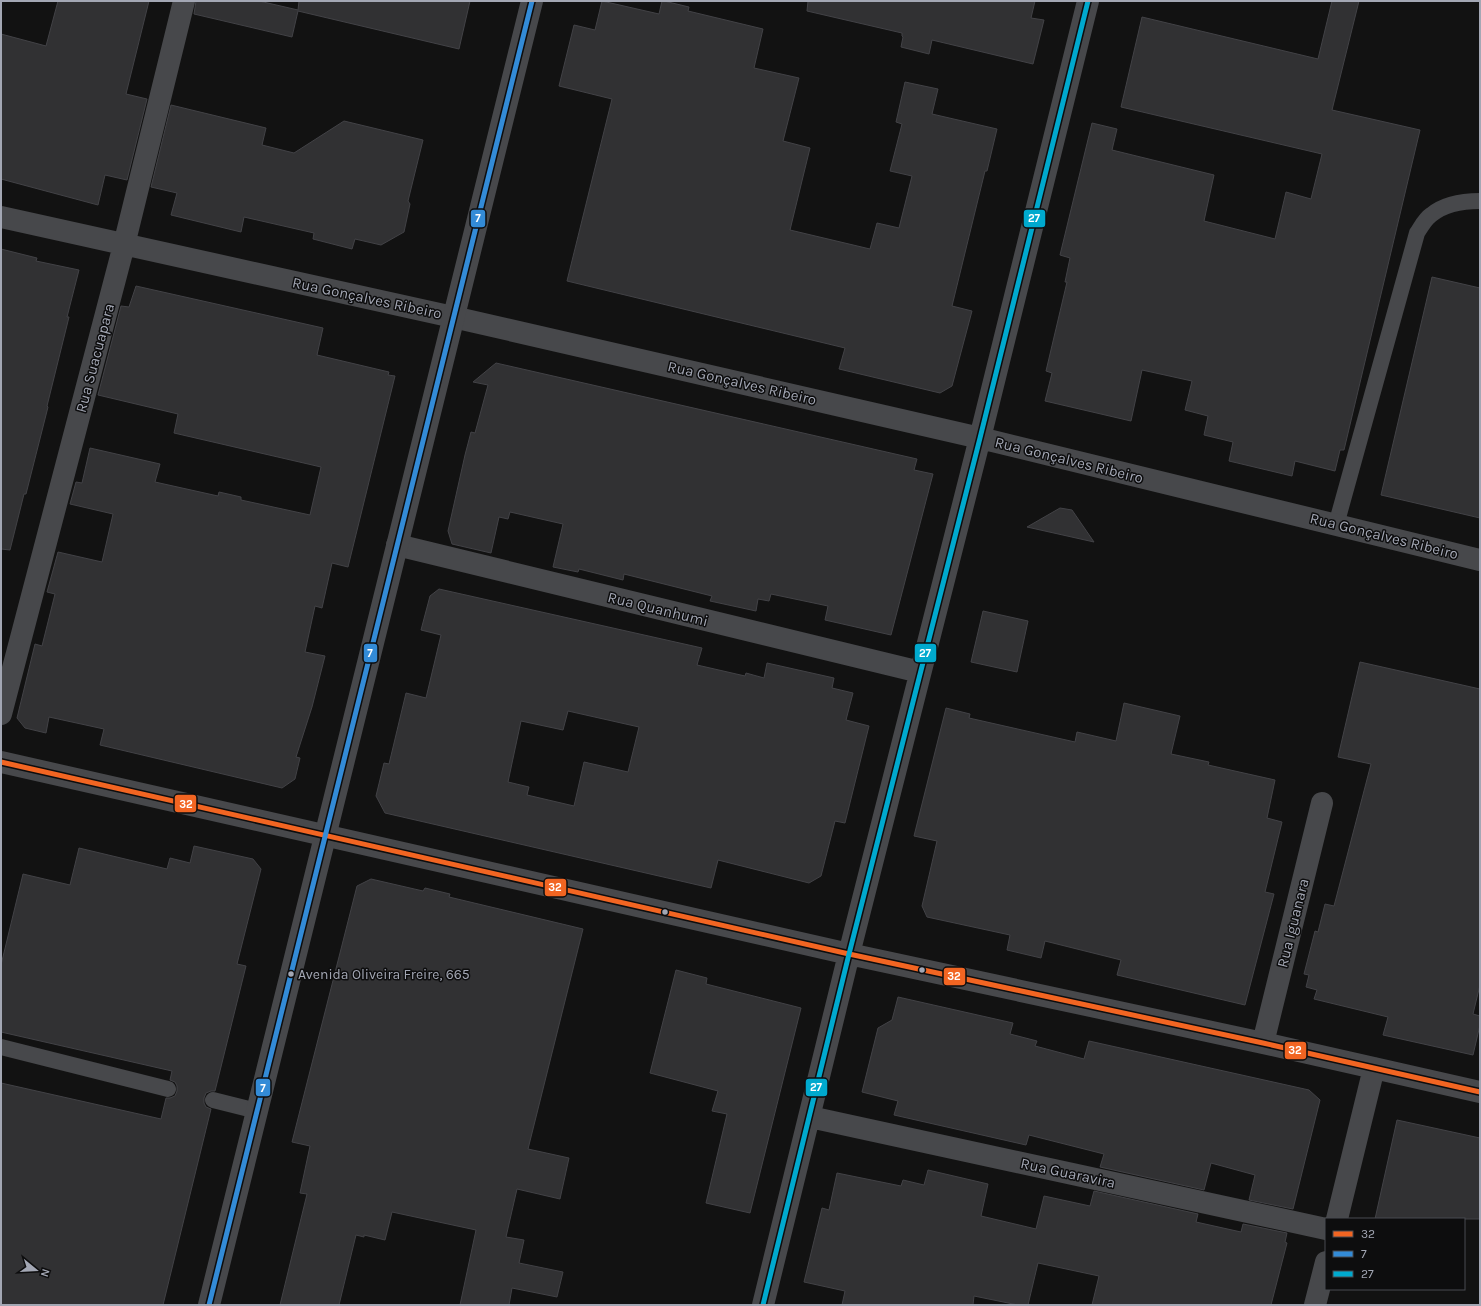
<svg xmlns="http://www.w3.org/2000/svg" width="1481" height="1306" viewBox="0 0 1481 1306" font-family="Karla,sans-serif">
	<rect width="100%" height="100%" fill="#121212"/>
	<path fill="#313133" stroke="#424246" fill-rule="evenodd" d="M58,1h91l-23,93 21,5 -20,81 -22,-5 -7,30 -97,-26v-145l45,12z
		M196,1h63l39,9 1,-9h171l-11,48 -161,-38 -6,26 -98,-23z
		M602,1l57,13 3,-13h2l25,6 -1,4 75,18 -9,39 45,10 -16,63 27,7 -20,82 80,19 7,-26 22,5 13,-52 -22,-5 12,-47 -6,-2 9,-40 33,7 -6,25 65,15 -10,42h-2l-33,135 20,5 -20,75 -12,7 -101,-24 6,-21 -278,-67 45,-182 -53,-13 15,-61 21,5z
		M808,1h227l-4,17 13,2 -11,44 -101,-24 -3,14 -28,-7 2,-10 -1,-1v-3l-95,-22z
		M1332,1h27l-27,109 88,20 -76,320h-4l-5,21 -40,-10 -3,15 -63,-15 4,-19 -29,-7 4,-19 -23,-6 7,-29 -50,-11 -11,51 -86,-20 7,-28 -6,-2 21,-89h-2l5,-24 -10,-3 32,-132 25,6 -5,21 102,25 -10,46 71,18 11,-47 25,7 11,-45 -201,-47 21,-90 176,42z
		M171,105l95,23 -4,17 32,8 50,-32 79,19 -15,61 2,3 -6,28 -23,13 -26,-6 -3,10 -39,-10 1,-6 -70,-16 -3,15 -70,-17 6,-22 -26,-6z
		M1,249l36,9 -1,3 43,9 -12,47h2l-22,89 1,1 -22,87h-2l-14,56 -9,-1z
		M1432,277l48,11v230l-99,-23z
		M136,286l187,42 -6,27 72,17 -1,3 7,1 -47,191 -16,-4 -10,45 -7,-2 -10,46 20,4 -13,51 -16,50 4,1 -5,21 -13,9 -182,-43 4,-16 -55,-12 -3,16 -21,-5 -8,-10 18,-74 7,2 13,-52 -8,-2 11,-40 44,10 11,-48 -43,-10 6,-22 6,1 8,-35 70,16 -5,18 63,14 1,-4 22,5v3l69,15 11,-48 -147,-34 4,-19 -80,-19 23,-89 8,1z
		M496,363l421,96 -3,11 19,4 -42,161 -66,-15 3,-14 -57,-12 -2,7 -11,-2 -2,12 -46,-10 2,-5 -88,-22 -1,6 -44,-11 -1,3 -25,-5 10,-43 -53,-12 -2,7 -9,-2 -8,36 -39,-9 -4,-13 17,-76 6,-23 4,1 13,-48 -15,-3z
		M1060,508l12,2 22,32 -67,-15z
		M439,589l263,59 -5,17 48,11 1,-3 18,5 3,-15 67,15 -2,10 21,5 -7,27 23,6 -24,97 -10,-2 -14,55 -12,7 -91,-23 -7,28 -326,-75 -9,-17 8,-33 5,1 17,-71 20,5 15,-63 -20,-5 9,-34zM568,711l71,16 -11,45 -44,-10 -10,44 -47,-11 2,-8 -21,-5 13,-61 42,9z
		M983,611l45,10 -11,51 -46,-10z
		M1360,662l120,27v296l-7,29 7,2v9l-7,30 -90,-20 5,-18 -74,-18 3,-9 -11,-3 3,-12 -5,-1 11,-43 3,1 7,-28 9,2 37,-142 -33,-7z
		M1124,703l56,13 -9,38 38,8 -1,3 67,15 -8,38 15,4 -17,70 9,2 -29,111 -128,-30 4,-15 -76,-19 -4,17 -34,-8 3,-15 -83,-18 -5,-11 15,-65 -23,-5 32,-128 24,6 -1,4 106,24 2,-10 39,9z
		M194,846l59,13 8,10 -24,95 9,2 -31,125h-4l-5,2 -2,5v5l2,4 5,2 -48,196h-162v-222l160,36 5,-21h4l5,-2 2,-5v-5l-2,-4 -5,-2 2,-9 -171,-39v-67l22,-91 47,11 9,-37 88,21 3,-11 20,5z
		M371,879l52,12 2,-3 25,6 -1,3 134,32 -55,220 41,9 -9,41 -43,-10 -11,48 18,3 -5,23 44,9 -6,25 -45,-9 -3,17h-49l16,-75 -84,-18 -7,28 -21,-5v2l-8,-2 -17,70h-59l27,-111 -7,-1 10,-47 -18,-4 65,-256z
		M676,970l31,8 -1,6 95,24 -51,205 -44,-10 21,-89 -15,-3 6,-20 -68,-18z
		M898,997l115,26 -3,11 27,7 -2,5 49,13 5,-18 220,49 11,10 -27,109 -44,-9 6,-25 -44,-12 -7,27 -104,-23 4,-13 -75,-19 -3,10 -132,-30 4,-14 -36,-9 16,-64 14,-8z
		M1397,1120l83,18v81h-105z
		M928,1170l60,14 -7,32 55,13 8,-33 46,10 4,-15 104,23 -2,8 45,10 2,-8 44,9 -2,9 2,1 -16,62h-179l7,-29 -61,-13 -10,42h-10l-44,-9 -1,9h-131l3,-14 -41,-9 18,-74 7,2 8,-37 64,13 2,-6 21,5z"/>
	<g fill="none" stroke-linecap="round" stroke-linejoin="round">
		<path stroke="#47484b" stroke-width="16" d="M1336,525l81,-292c4,-6 8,-14 14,-18 13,-11 33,-14 49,-14
			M1,1047l167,42
			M213,1100l44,11"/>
		<path stroke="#47484b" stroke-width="22" d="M1,217l452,100 527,121 500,122
			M397,545l523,127
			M1,714l123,-469 60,-244
			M1,762l848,192 414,89 217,49
			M1263,1043l59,-240
			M810,1117l516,112
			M1337,1219l37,-151
			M763,1305l86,-351 131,-516 108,-437
			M1315,1305l11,-43"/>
		<path stroke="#47484b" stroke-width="22" d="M209,1305l323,-1304"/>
		<defs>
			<path id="bus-1" d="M1,762l848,192 414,89 217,49"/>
			<path id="bus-2" d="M209,1305l323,-1304"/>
			<path id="bus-3" d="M763,1305l86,-351 131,-516 108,-437"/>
		</defs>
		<use href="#bus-1" stroke="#0d0d0e" stroke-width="8"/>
		<use href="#bus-2" stroke="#0d0d0e" stroke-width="8"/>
		<use href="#bus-3" stroke="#0d0d0e" stroke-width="8"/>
		<use href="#bus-1" stroke="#f26522" stroke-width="5"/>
		<use href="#bus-2" stroke="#338bd7" stroke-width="5"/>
		<use href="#bus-3" stroke="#00a9ce" stroke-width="5"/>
	</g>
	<g fill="#a3a7b4" stroke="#0d0d0e" stroke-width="1.5">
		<circle cx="665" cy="912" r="3.5"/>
		<circle cx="922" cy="970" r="3.5"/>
		<circle cx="291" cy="974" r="3.5"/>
	</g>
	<g text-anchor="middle" stroke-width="3" stroke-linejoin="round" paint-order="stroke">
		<g font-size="14" fill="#a3a7b4" stroke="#0d0d0e" text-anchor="start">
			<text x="298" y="979">Avenida Oliveira Freire, 665</text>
		</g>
		<g font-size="15" fill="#a3a7b4" stroke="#0d0d0e">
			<text transform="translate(367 298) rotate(12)" y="5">Rua Gonçalves Ribeiro</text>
			<text transform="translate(95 358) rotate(-75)" y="5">Rua Suacuapara</text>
			<text transform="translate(742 383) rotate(13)" y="5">Rua Gonçalves Ribeiro</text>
			<text transform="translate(1069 460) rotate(14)" y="5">Rua Gonçalves Ribeiro</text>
			<text transform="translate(1384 536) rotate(14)" y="5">Rua Gonçalves Ribeiro</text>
			<text transform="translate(658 609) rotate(14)" y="5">Rua Quanhumi</text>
			<text transform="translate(1293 923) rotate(-76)" y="5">Rua Iguanara</text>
			<text transform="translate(1068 1173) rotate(12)" y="5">Rua Guaravira</text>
		</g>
	</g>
	<g stroke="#0d0d0e" stroke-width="1.5">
		<rect x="470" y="209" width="16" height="19" rx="4" fill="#338bd7"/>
		<rect x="1023" y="209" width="23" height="19" rx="4" fill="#00a9ce"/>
		<rect x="914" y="643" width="23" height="20" rx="4" fill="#00a9ce"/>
		<rect x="363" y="643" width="15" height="20" rx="4" fill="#338bd7"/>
		<rect x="174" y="794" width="23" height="19" rx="4" fill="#f26522"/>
		<rect x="544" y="878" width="23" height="19" rx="4" fill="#f26522"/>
		<rect x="943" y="967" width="23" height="19" rx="4" fill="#f26522"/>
		<rect x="1284" y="1041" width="23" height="19" rx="4" fill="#f26522"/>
		<rect x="805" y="1078" width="23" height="19" rx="4" fill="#00a9ce"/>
		<rect x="255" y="1078" width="16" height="19" rx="4" fill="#338bd7"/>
	</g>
	<g font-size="11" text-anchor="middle" font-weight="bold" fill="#fff">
		<text x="478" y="222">7</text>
		<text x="1034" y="222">27</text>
		<text x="925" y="657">27</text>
		<text x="370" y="657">7</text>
		<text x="186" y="808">32</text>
		<text x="555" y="891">32</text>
		<text x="954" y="980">32</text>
		<text x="1295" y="1054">32</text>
		<text x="816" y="1091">27</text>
		<text x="263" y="1092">7</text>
	</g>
	<rect width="1481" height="1306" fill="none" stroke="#a3a7b4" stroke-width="4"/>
	<rect x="1325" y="1218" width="140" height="72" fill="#0d0d0e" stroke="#494b50"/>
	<rect x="1333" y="1231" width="20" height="6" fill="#f26522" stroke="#494b50"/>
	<text x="1361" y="1238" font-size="12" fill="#a3a7b4">32</text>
	<rect x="1333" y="1251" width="20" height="6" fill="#338bd7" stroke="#494b50"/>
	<text x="1361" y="1258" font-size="12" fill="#a3a7b4">7</text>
	<rect x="1333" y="1271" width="20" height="6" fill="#00a9ce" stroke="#494b50"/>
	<text x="1361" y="1278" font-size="12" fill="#a3a7b4">27</text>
	<g transform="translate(36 1270) rotate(108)" stroke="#0d0d0e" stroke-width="3" paint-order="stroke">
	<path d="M0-3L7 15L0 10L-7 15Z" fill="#a3a7b4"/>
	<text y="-6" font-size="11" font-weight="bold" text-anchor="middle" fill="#a3a7b4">N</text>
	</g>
</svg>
